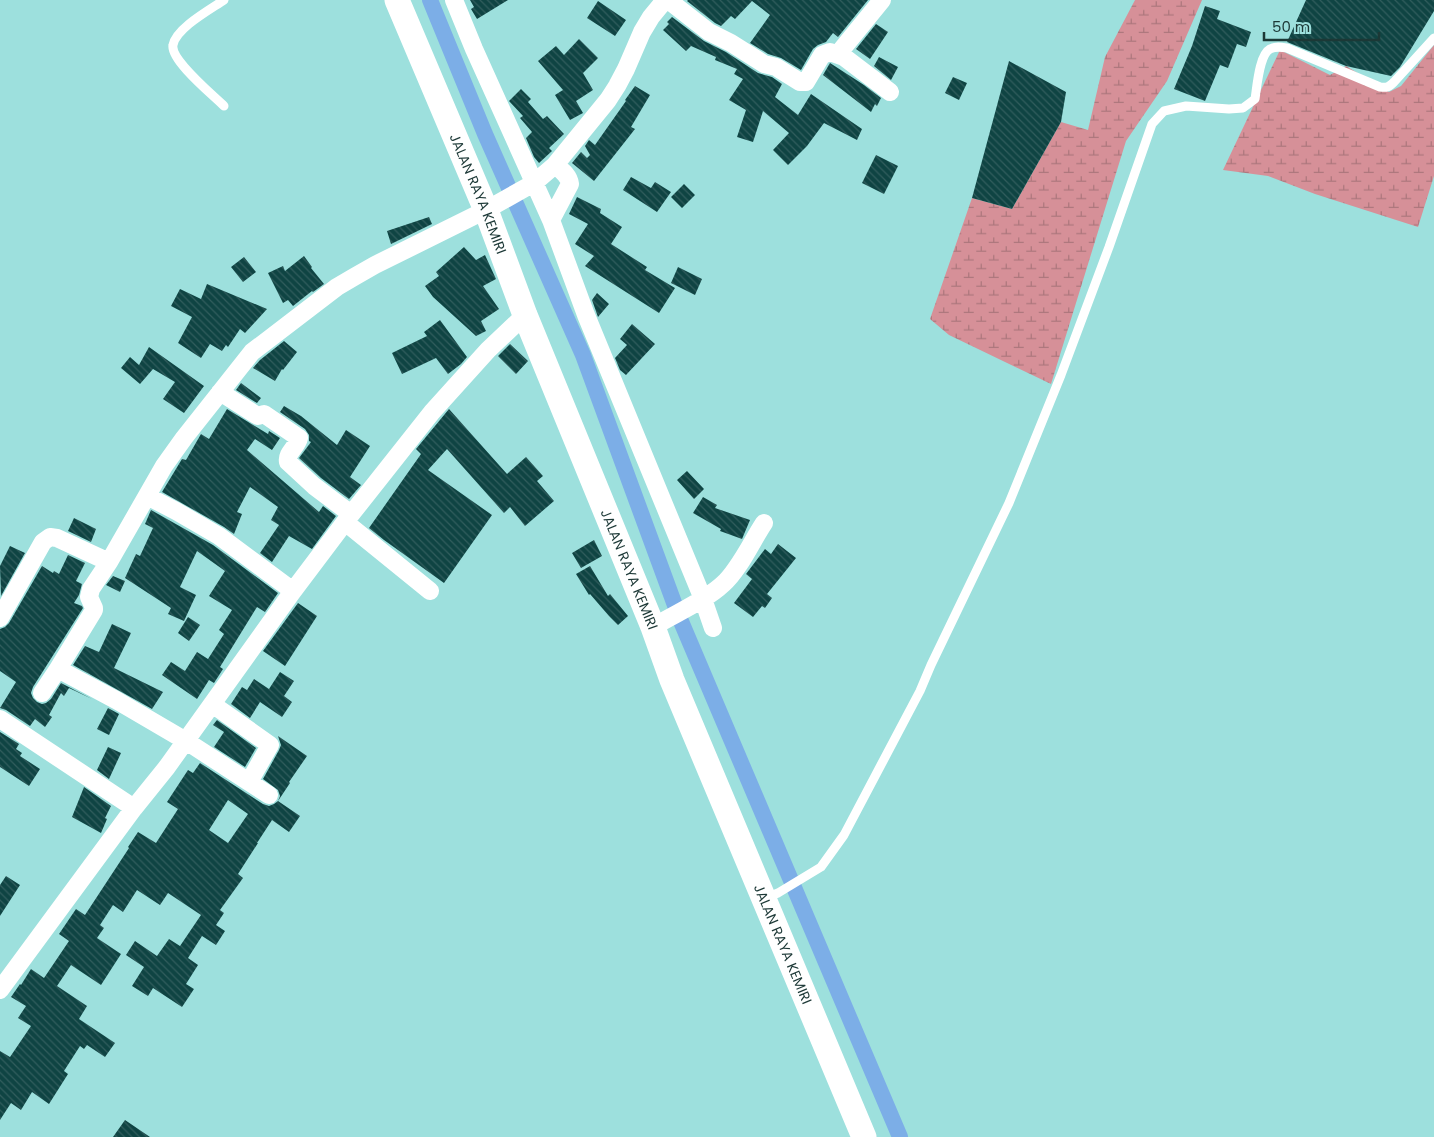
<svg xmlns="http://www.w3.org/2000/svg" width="1434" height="1137" viewBox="0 0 1434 1137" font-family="Poppins,sans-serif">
	<defs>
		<pattern id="wetland-marsh" width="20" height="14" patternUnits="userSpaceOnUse" patternTransform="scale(1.25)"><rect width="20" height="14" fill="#d69098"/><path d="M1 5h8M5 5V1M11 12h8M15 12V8" fill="none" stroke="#ad777d"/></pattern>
		<pattern id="building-back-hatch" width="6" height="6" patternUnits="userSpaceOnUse" patternTransform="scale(1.25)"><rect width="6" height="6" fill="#0f4443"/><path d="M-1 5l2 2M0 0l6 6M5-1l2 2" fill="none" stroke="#315d5d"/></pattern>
	</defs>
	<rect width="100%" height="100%" fill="#9de0dd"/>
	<path fill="url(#wetland-marsh)" d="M1135,0h67l-35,81 -41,60 -75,243 -102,-49 -19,-16 42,-121 40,11 49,-87 27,8 17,-73z
		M1434,45v131l-16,51 -103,-33 -47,-18 -45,-6 57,-120 50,25 16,-9 43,26 12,-6z"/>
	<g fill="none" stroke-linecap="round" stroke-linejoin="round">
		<path stroke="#7caee7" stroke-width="16" d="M430,0l55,134 98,221 97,264 220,518"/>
	</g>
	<path fill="url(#building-back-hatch)" fill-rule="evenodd" d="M470,0h38l-31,19 -6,-10 3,-2z
		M688,0h180l-30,37 -5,-4 -7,9 -8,3 -5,4 -12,21 -20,-12 -13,-4 -18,-11 20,-28 -18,-14 -17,18 -4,-3 -10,10 -6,-3 -28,-22z
		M1306,0h128v11l-34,56 -9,9 -45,-10 -59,-24z
		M598,1l28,19 -11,16 -28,-18z
		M1205,6l15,5 -3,8 34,13 -5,15 -9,-3 -9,24 -8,-3 -15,36 -31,-12 18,-43z
		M672,17l32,24 22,11 32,21 14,4 10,7 -7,13 23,18 13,-21 51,35 -5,11 -33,-17 -17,23 -19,19 -15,-15 16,-17 -26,-22 -10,31 -16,-5 9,-27 -17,-10 14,-21 -9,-5 3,-5 -22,-9 1,-3 -25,-11 -5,5 -23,-21 6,-6 -2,-2z
		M876,24l12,8 -18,27 -14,-10z
		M579,39l19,19 -15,15 10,17 -17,11 7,12 -13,7 -15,-25 8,-5 -25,-29 18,-15 8,9z
		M879,57l19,10 -7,13 -17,-14z
		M1009,61l57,31 -5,30 -49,87 -40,-11z
		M830,63l34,22 17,13 -4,8 -2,-2 -4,8 -48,-37z
		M953,77l14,6 -8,17 -14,-7z
		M635,86l15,9 -19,32 4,2 -41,52 -22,-18 9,-11 6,6 3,-3 -5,-9 4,-6 6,5 31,-44 -1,-1z
		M521,89l10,10 -3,3 15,17 4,-3 17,18 -15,14 3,3 -13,12 -5,-6 -8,-19 6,-6 -12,-14 3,-2 -14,-15z
		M876,155l22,11 -14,28 -22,-11z
		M631,177l20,11 4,-6 16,10 -14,20 -34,-22z
		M684,184l11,11 -13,13 -11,-11z
		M577,197l24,12 -1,4 22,14 -11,17 36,23 -2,3 30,18 -16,25 -74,-47 9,-10 -19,-12 13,-20 -19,-10z
		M429,217l3,7 -41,20 -4,-13z
		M464,247l12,13 9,-5 11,24 -13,7 16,23 -18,12 5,10 -10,5 -43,-39 -8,-11 14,-10 -3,-4z
		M304,256l8,11 -1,1 13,16 -11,8 -1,-1 -19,15 -5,-6 -5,3 -15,-30 15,-7 2,5z
		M244,257l12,15 -13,10 -12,-15z
		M678,267l24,12 -7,16 -24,-12z
		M207,284l60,25 -22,24 -5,-4 -12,18 -2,-2 -4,6 -12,-7 -9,14 -23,-15 14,-26 -21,-11 9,-17 21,10z
		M597,293l12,11 -11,13 -6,-17z
		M440,320l27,37 -6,7 -13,10 -12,-16 -34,16 -10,-21 35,-17 -3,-4z
		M632,324l23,20 -29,31 -6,-5 -5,-12 12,-13 -7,-6z
		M284,341l13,11 -14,18 -1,-1 -7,12 -22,-13 7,-8z
		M510,344l18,17 -12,13 -18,-18z
		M149,347l55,39 -20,27 -21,-14 12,-17 -22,-13 -13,15 -19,-16 9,-11 9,8z
		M241,383l20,15 -4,5 -21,-13z
		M284,406l17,10 36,29 9,-15 24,16 -20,31 11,8 -12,14 -28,-21 -22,-20 12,-16 -2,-1v-6l-4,-6 -25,-17z
		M227,409l41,25 1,-3 11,7 -8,12 -17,-11 -8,11 72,62 4,-6 13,10 -24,33 -23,-13 -17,26 -12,-9 19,-28 -8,-5 7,-13 -28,-20 -13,25 5,2 -8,20 -10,-7 -62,-35 20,-33 4,1 15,-26 8,5z
		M449,409l58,65 19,-17 17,19 -6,5 17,20 -29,25 -15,-19 -6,6 -57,-64 -19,21 64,45 -48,68 -60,-43 -15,-12 52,-74 -5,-5z
		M687,471l17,18 -10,10 -17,-19z
		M703,497l14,8 -2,3 35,12 -8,19 -22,-8 1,-2 -28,-16z
		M151,510l62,35 65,48 -13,19 -8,-5 -37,60 3,2 -9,14 -5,-3 -12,19 -35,-24 9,-13 14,9 12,-19 11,7 16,-25 -5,-4 13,-20 -23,-14 16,-25 -28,-20 -17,36 16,8 -12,26 -16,-7 3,-6 -46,-30 11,-24 4,2 13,-28 -8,-4z
		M74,518l22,11 -5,13 -23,-11z
		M594,540l8,16 -21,12 -9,-15z
		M778,544l18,14 -29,36 5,4 -7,10 -3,-2 -9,11 -19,-14 18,-24 -6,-5 19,-25 6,5z
		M10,546l15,7 -24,43 -1,-30z
		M68,555l17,8 -9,18 6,3 -3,11 -5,8 8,3 1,2 -50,79 -2,6 2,5 4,4 5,2 4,-1 5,-4 10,-16 31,16 -23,-11 -5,8 -3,-3 -12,22 3,2 -7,10 -10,-8 -5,7 -24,-16 -6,-2 16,-26 -16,-11v-42l5,-2 4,-4 33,-57 11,7 1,-2 5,3z
		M590,566l18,30 2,-2 18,22 -10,9 -9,-9 -19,-22 -1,1 -13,-21z
		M113,576l12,5 -5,11 -14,-7z
		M298,603l19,13 -32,50 -22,-15z
		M188,617l12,8 -11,16 -11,-8z
		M112,624l19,9 -17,35 49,24 -11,17 -79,-44 12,-19 14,6z
		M280,672l14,9 -10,15 8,6 -10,15 -22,-15 -10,16 -19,-14 11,-17 5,3 7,-11 15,10z
		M108,708l11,6 -10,21 -12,-6z
		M217,720l39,28 -11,19 -31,-20 10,-15 -11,-7z
		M0,732l19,12 -3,5 6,4 -2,3 20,13 -11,17 -29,-19z
		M278,736l29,20 -18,26 1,1 -12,18 22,15 -11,16 -17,-12 -15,23h1l-20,31 5,4 -23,32 4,3 -8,12 9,6 -9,14 -14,-9 -14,22 10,7 -12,19 8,5 -12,18 -29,-19 -5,8 -16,-10 12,-19 -18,-12 9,-14 22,15 12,-17 11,7 21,-31 -33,-22 -8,12 -23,-15 -14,22 -10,-7 -13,20 4,3 -7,10 24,16 -20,31 -30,-20 -14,21 30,20 -8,13 36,24 -10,14 -18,-12 -3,4 -4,-3 -16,25 4,3 -19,30 -17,-12 -11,18 -10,-7 -11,17v-69l10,6 21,-31 -13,-8 8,-12 -15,-9 9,-13 1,1 10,-16 13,9 25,-37 -10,-7 17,-25 9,6 44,-67 -1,-1 10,-15 18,11 22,-34 -11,-7 21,-32 5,3 7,-10 63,41 6,2 5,-2 4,-3 2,-5 -2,-6 -15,-11 16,-29 2,-5zM228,800l20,14 -20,29 -19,-13z
		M108,747l13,6 -12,26 -12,-9z
		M84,787l27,19 -6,12 2,1 -6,14 -29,-16z
		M6,876l14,9 -20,31v-31z
		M125,1120l25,17h-37z"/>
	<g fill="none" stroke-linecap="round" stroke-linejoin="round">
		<path stroke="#fff" stroke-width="9" d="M224,106c-11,-11 -54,-46 -51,-61 3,-17 38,-36 51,-45
			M765,898l13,-5 43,-26 23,-32 76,-144 11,-26 78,-162 52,-128 48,-128 43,-123 12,-13 22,-5 43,3 14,-1 12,-9c2,-12 4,-44 15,-50 6,-3 11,-2 17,-1l93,39c7,1 9,0 14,-5l40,-44"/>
		<path stroke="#fff" stroke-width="18" d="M454,0l20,49 77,171 35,95 117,284 10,29
			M668,0l41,32 22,11 33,21 12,3 24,15h6l16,-27 8,-3 14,5 46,35
			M838,54l44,-54
			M551,220l19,-36c-1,-9 -9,-14 -15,-19
			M220,392l36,23 2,1 6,-2 35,24c-2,9 -13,15 -11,24l26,24 37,28
			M147,496l29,15 43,25 74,55
			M345,522l85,69
			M0,618l43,-76 7,-5 7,1 52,24
			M653,627c21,-13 52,-26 70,-43 16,-14 29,-43 41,-61
			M42,693l16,-24
			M212,704l58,41 -21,37
			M0,719l134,89
			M269,795l-83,-54 -70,-41 -58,-31 36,-59v-2l-5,-11 2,-8 18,-27 55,-96 20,-28 68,-86 85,-65 17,-10 21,-12 111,-55 48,-27 21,-18 53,-65 9,-14 9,-17 16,-37 9,-15 14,-17
			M0,990l134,-182 33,-41 126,-176 52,-69 87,-110 56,-62 37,-35"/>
		<path stroke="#fff" stroke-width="25" id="s1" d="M397,0l89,210 39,105 128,312 19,53 192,457"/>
	</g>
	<g text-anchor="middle" stroke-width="5" stroke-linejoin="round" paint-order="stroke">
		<g font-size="14" fill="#1c3836" stroke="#9de0dd">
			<text dy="5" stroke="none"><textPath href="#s1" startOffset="210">JALAN RAYA KEMIRI</textPath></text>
			<text dy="5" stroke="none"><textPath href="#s1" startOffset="615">JALAN RAYA KEMIRI</textPath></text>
			<text dy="5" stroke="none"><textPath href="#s1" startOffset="1020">JALAN RAYA KEMIRI</textPath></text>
		</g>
	</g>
	<path d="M1264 32v8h115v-8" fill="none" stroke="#1c3836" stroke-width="2.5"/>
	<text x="1272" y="32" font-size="15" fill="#1c3836" stroke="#9de0dd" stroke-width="4" paint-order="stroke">50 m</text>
</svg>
